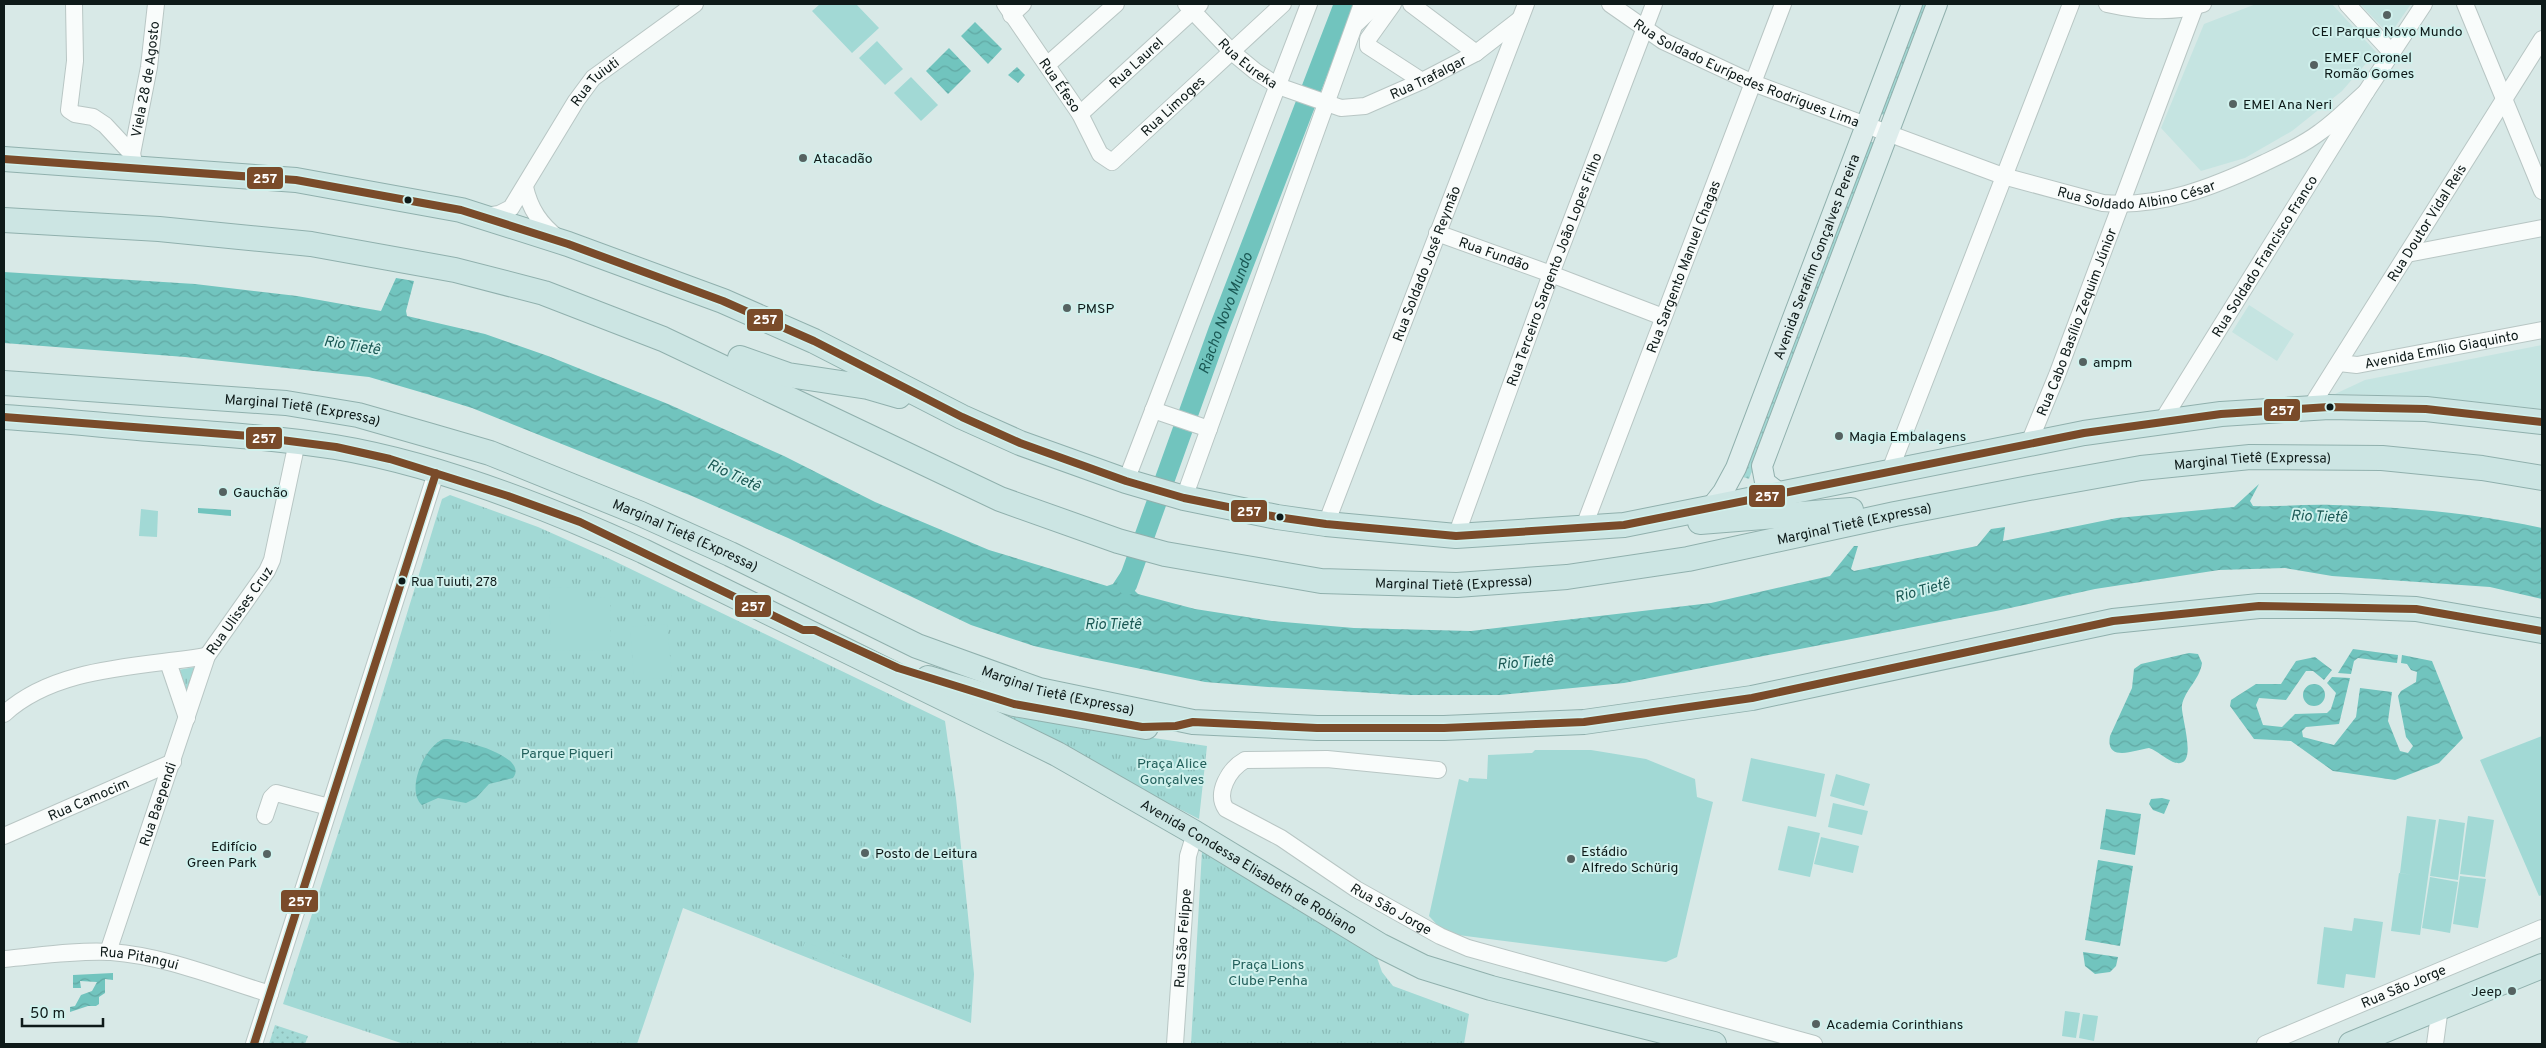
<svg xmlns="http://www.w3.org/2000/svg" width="2546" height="1048" viewBox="0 0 2546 1048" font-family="Overpass,sans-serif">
	<defs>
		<pattern id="grass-dots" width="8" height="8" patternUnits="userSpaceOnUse" patternTransform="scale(1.25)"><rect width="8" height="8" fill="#a2d9d5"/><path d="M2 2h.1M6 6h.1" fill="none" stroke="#8abab6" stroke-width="1.8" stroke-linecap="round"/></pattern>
		<pattern id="park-tufts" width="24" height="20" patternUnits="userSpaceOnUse" patternTransform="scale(1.25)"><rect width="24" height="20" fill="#a2d9d5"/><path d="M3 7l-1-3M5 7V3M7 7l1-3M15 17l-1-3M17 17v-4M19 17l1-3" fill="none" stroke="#8abab6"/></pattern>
		<pattern id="water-waves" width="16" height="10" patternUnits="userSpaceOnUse" patternTransform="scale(1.25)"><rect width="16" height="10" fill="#71c4be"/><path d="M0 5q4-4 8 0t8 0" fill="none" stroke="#61a8a3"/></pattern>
	</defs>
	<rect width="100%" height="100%" fill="#d8e9e7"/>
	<path fill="#c5e4e1" d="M2256,4h76l44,48 -34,39 -50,40 -47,27 -44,13 -40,-43 43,-104z
		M2360,4h51l-16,23 -6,2 -7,-2z
		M2249,305l45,29 -17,27 -45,-29z
		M2542,345v64l-120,-13 -87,-2 30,-14z"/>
	<path fill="url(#grass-dots)" d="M1922,4h6l-43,112 -5,-3z
		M1869,141l5,2 -125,336 -6,-2z
		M275,1025l33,11 -3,8h-36z"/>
	<path fill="url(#park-tufts)" d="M450,495l88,32 72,32 335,162 11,77 18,176 -3,49 -288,-115 -46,136h-233l-121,-40 89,-276 70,-229z
		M195,667l-7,27 -10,-24z
		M994,714l213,32 -8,73z
		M1202,851l173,101 7,20 11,14 76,28 -5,30h-273z"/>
	<path fill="#a2d9d5" d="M820,4h36l23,24 -27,25 -40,-42z
		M877,41l26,28 -18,16 -26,-27z
		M911,77l27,28 -17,16 -27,-28z
		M141,509l17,2 -1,26 -18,-1z
		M579,587v11l31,-1 1,53 -60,1 -2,-63z
		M667,624l5,54 -38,2 -4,-53z
		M2542,736v159l-3,1 -59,-136z
		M1535,750h56l55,9 49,20 2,18 16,5 -36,155 -11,5 -208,-27 -17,-6 -12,-13 30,-137 9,3 1,-4 18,1 1,-24 44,-2z
		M1751,758l74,16 -9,43 -74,-16z
		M1836,774l34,10 -6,22 -34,-10z
		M1833,803l35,8 -6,24 -34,-8z
		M2407,816l29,4 -16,115 -29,-4 8,-58 14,2 -13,-2z
		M2468,816l26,4 -9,57 -25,-3z
		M2439,819l26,4 -7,57 -28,-4z
		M1788,826l32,7 -10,44 -32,-7z
		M1821,837l38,9 -6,27 -39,-9z
		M2460,876l26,3 -8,49 -25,-4z
		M2430,877l28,5 -8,51 -28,-5z
		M2354,918l29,4 -8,56 -29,-4 -2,14 -27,-4 7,-57 28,4z
		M805,942l44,17 -4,11 -44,-18z
		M2065,1011l15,2 -4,25 -14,-2z
		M2083,1014l15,2 -4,25 -15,-3z"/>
	<path fill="url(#water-waves)" d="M975,22l27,27 -14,15 -27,-28z
		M949,48l22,23 -23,23 -22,-23z
		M1017,67l8,8 -7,8 -10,-8z
		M4,272l191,12 102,12 84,15 15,-33 18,3 -8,30 1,5 78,18 63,22 120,48 116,52 91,46 114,48 118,36 6,-2 17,-26 13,4 -9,28 4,4 57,15 77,12 82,7 117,3 240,-28 119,-27 24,-30h4l-7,23 3,2 123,-25 14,-17 14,-2 -2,14 114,-23 117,-11 25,-23 -9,17 3,5c27,1 53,-2 80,-1 70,2 141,8 209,23v71l-52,-12 -158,-11 -47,-8 -66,2 -124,19 -94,21 -377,73 -124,12h-90l-142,-8 -63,-5 -123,-25 -48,-11 -63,-21 -183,-87 -96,-42 -220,-88 -45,-14 -58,-17 -184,-20 -181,-14z
		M198,508l33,2v6l-33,-3z
		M2353,649l45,6 -1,8 -39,-5 -4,3 -3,13 -13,-1z
		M2189,653l9,1 4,9c-2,16 -17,27 -20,42 -2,10 19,67 -9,57 -9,-4 -15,-11 -24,-14 -14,2 -44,15 -39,-12l22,-48 2,-19 7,-5z
		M2402,655l30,6 31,77 -24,25 -44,17 -62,-9 -42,-30 -37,-2 -24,-33 1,-6 25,-16h25l15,-23 19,-4 17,13 -8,10 -11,-9h-7l-20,29 -27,-2 -3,7 7,20 19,2 13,-13 32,-1 4,-4 5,-16 -9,-10 5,-6 18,1 -11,46 -33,3 -4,4 1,6 31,8 22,-28 4,-29 32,4 -4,29 12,30 8,2 5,-7 -7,-9 -8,-41 3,-5 15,-9 1,-10 -6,-2 -4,-6 -6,-1z
		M2303 695a11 11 0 1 1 22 0a11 11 0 1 1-22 0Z
		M444,739c15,-1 86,17 69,39l-24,6 -13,14 -10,5 -28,-5 -16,7c-17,-15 3,-60 22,-66z
		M2162,798l8,2 -6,14 -11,-4 -4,-6 2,-5z
		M2106,809l35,5 -6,41 -35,-6z
		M2098,860l35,6 -13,80 -35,-6z
		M2083,952l35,5 -2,9 -6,6 -15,2 -10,-8z
		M113,973v7l-8,-1v14l-6,4v7l-3,2h-8l-18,6v-5l5,-1 6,-11 11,-4 5,-9 -17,-1 1,7h-8v-13z"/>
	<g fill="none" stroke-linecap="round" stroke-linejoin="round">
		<path stroke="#71c4be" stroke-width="20" id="s1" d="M1127,585l91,-254 126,-327"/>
		<defs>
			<g id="minor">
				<path d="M74,4l1,57 -6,49 6,4 18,3 12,8 27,29 4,15"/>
				<path id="s2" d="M1005,4l75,110 20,40 12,8 171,-158"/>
				<path id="s3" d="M1186,4l46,48 23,19 23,15 63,22 24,-2 57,-25 54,-28 44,-34"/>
				<path d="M1393,4l-25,35v7l54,35"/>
				<path d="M1411,4l65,49"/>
				<path id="s4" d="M1610,4l53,37 90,42 250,93 100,27c58,5 110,-16 161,-40 19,-9 39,-18 56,-31 17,-12 31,-27 46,-40"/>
				<path d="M2107,4c31,7 65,10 96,0"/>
				<path d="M2347,4l45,49"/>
				<path d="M2465,4l77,187"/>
				<path d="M1011,15l12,-11"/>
				<path d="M1357,23l20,-19"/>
				<path d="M1047,65l69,-61"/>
				<path id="s5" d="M1080,114l120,-110"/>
				<path id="s6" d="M132,154l17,-87 7,-63"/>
				<path d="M525,187c5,22 15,37 33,51"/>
				<path id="s7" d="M485,216l14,-2 12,-6 65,-107 17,-23 102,-74"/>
				<path id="s8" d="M1437,233l114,41 112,43"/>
				<path d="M2407,254l135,-26"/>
				<path id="s9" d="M2339,363l18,2 185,-35"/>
				<path id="s10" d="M2310,408l232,-369"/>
				<path d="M1153,410l56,19"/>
				<path id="s11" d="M2162,421l204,-329 58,-88"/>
				<path id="s12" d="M2029,443l28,-68 139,-371"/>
				<path d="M1889,473l182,-469"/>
				<path d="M1126,481l183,-477"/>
				<path d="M1184,498l178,-494"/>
				<path id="s13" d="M1326,524l200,-520"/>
				<path id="s14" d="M1583,529l200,-525"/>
				<path id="s15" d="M1456,536l95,-262 103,-270"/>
				<path d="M168,662l19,56"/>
				<path d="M4,714c52,-48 137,-47 203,-58"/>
				<path id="s16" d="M1438,770l-111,-11 -82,1c-16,9 -30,33 -19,49l55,29 75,51 84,47 28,12 346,96"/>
				<path d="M265,816l6,-18 5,-5 53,14"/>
				<path id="s17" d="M4,836l169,-74"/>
				<path id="s18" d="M108,952l99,-296 60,-85 5,-11 25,-118"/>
				<path id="s19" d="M4,959c34,-3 72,-9 107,-7 54,4 107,26 159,42"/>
				<path d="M254,1044l182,-571"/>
				<path id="s20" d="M1175,1044l13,-188 7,-23"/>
				<path id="s21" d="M2265,1044l277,-116"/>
				<path d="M2435,1044l5,-37"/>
			</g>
			<g id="major">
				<path d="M1780,494l-15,-12 -3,-16 175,-462"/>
				<path id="s22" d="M1712,506l11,-14 13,-24 176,-464"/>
			</g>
			<g id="highway">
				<path d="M4,159l292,21 165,30 107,34 155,57 91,40 148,76 58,26 106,38 58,17 93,19 49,7 130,12 168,-11 460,-92 137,-19 108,-7 97,2 116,13"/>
				<path id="s23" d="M4,220l155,9 152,15 144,26 89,23 119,46 337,160 118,42 47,13 156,27 136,4 110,-8 121,-18 207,-45 134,-26 112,-20 109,-11 132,1 100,10 60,10"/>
				<path d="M740,358l48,17 80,12 31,9"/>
				<path id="s24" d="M4,383l282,20 72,12 70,20 62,18 151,61 89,40 187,92 122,44 154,32 124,6h127l140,-6 168,-24 361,-77 146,-15h79l78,3 126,22"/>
				<path id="s25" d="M4,417c53,3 105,9 158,13 58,4 116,8 173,17 103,17 214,61 308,104l414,203 138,79 186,113 42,21 68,21 223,56"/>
				<path d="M1700,522l151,-12"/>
				<path d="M928,678l86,26 132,23"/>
				<path d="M2351,1044l191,-78"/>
			</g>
		</defs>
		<use href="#minor" stroke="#b8c6c4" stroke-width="18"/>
		<use href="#major" stroke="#90b0ad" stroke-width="22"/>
		<use href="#highway" stroke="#90b0ad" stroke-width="26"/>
		<use href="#minor" stroke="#f9fcfb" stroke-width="16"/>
		<use href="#major" stroke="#deedec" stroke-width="20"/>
		<use href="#highway" stroke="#cce5e3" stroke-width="24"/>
		<defs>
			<path id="bus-1" d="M4,159l292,21 165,30 107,34 155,57 91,40 148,76 58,26 106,38 58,17 93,19 49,7 130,12 168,-11 460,-92 137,-19 108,-7 97,2 116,13
				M4,417l246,19 86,11 54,12 118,37 72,26 223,108h12l83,38 116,36 128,23 34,-1 17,-4 124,6h127l140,-6 168,-24 361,-77 146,-15 157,3 126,22
				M254,1044l182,-571"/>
		</defs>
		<use href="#bus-1" stroke="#d0f1ed" stroke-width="11"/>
		<use href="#bus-1" stroke="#7a4b2a" stroke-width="8"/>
	</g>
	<g fill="#556261" stroke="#d0f1ed" stroke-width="2">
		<circle cx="2387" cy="15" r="5"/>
		<circle cx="2314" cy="65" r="5"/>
		<circle cx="2233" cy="104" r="5"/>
		<circle cx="803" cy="158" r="5"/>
		<circle cx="1067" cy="308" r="5"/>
		<circle cx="2083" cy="362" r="5"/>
		<circle cx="1839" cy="436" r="5"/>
		<circle cx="223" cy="492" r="5"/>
		<circle cx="865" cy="853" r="5"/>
		<circle cx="267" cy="854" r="5"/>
		<circle cx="1571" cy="859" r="5"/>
		<circle cx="2512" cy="991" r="5"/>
		<circle cx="1816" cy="1024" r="5"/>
	</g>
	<g fill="#0e1a19" stroke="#d0f1ed" stroke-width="2">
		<circle cx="408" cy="200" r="4.5"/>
		<circle cx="2330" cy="407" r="4.5"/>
		<circle cx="1280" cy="517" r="4.5"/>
		<circle cx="402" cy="581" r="4.5"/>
	</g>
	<g text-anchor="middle" stroke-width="4" stroke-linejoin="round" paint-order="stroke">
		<g font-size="13" fill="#0e1a19" stroke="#d0f1ed" text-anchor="start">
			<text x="411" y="586">Rua Tuiuti, 278</text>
		</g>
		<g font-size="14" fill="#0e1a19" stroke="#d0f1ed" text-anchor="start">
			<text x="2387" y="36" text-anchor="middle">CEI Parque Novo Mundo</text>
			<text x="2324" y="62">EMEF Coronel<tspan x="2324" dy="16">Romão Gomes</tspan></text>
			<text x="2243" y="109">EMEI Ana Neri</text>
			<text x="813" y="163">Atacadão</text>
			<text x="1077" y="313">PMSP</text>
			<text x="2093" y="367">ampm</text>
			<text x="1849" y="441">Magia Embalagens</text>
			<text x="233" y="497">Gauchão</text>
			<text x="257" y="851" text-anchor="end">Edifício<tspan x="257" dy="16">Green Park</tspan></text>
			<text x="1581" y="856">Estádio<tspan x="1581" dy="16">Alfredo Schürig</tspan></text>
			<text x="875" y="858">Posto de Leitura</text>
			<text x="2502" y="996" text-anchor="end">Jeep</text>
			<text x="1826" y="1029">Academia Corinthians</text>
		</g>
		<g font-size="14" fill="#0e1a19" stroke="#d0f1ed">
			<text dy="5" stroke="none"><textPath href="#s5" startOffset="76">Rua Laurel</textPath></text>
			<text dy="5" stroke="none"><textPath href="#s3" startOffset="86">Rua Eureka</textPath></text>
			<text dy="5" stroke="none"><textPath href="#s4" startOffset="154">Rua Soldado Eurípedes Rodrigues Lima</textPath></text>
			<text dy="5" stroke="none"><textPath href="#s3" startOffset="284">Rua Trafalgar</textPath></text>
			<text dy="5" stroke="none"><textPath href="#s6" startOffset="76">Viela 28 de Agosto</textPath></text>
			<text dy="5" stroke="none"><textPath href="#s7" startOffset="180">Rua Tuiuti</textPath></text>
			<text dy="5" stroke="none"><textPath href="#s2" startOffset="98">Rua Éfeso</textPath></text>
			<text dy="5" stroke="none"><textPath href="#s2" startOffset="275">Rua Limoges</textPath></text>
			<text dy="5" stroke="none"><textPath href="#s4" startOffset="568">Rua Soldado Albino César</textPath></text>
			<text dy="5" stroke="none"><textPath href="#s10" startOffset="219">Rua Doutor Vidal Reis</textPath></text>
			<text dy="5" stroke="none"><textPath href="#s8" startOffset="61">Rua Fundão</textPath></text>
			<text dy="5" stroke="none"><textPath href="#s11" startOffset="194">Rua Soldado Francisco Franco</textPath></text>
			<text dy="5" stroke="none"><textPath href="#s22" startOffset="271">Avenida Serafim Gonçalves Pereira</textPath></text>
			<text dy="5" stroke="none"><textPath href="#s13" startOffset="279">Rua Soldado José Reymão</textPath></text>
			<text dy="5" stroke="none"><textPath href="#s14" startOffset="281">Rua Sargento Manuel Chagas</textPath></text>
			<text dy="5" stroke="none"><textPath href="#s15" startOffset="284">Rua Terceiro Sargento João Lopes Filho</textPath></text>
			<text dy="5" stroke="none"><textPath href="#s12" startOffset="130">Rua Cabo Basílio Zequim Júnior</textPath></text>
			<text dy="5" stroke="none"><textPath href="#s9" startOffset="104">Avenida Emílio Giaquinto</textPath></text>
			<text dy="5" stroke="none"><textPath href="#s24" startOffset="300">Marginal Tietê (Expressa)</textPath></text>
			<text dy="5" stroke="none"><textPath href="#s23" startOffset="2322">Marginal Tietê (Expressa)</textPath></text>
			<text dy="5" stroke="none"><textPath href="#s23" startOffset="1918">Marginal Tietê (Expressa)</textPath></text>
			<text dy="5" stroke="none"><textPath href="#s24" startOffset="705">Marginal Tietê (Expressa)</textPath></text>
			<text dy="5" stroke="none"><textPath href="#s23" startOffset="1512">Marginal Tietê (Expressa)</textPath></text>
			<text dy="5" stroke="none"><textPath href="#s18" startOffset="368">Rua Ulisses Cruz</textPath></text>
			<text dy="5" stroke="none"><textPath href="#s24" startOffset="1110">Marginal Tietê (Expressa)</textPath></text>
			<text dy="5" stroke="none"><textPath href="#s17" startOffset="92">Rua Camocim</textPath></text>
			<text dy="5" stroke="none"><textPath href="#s18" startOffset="156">Rua Baependi</textPath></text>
			<text dy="5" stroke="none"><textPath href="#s25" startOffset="1342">Avenida Condessa Elisabeth de Robiano</textPath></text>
			<text dy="5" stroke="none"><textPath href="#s16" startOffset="445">Rua São Jorge</textPath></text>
			<text dy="5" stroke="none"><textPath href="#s20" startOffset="106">Rua São Felippe</textPath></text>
			<text dy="5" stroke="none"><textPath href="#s19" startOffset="136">Rua Pitangui</textPath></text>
			<text dy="5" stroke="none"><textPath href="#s21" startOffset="150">Rua São Jorge</textPath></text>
		</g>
		<g font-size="14" fill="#23605c" stroke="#d0f1ed">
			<text x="567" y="758">Parque Piqueri</text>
			<text x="1172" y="768">Praça Alice<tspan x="1172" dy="16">Gonçalves</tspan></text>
			<text x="1268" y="969">Praça Lions<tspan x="1268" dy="16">Clube Penha</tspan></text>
		</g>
		<g font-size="15" font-style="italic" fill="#1a5854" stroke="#d0f1ed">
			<text dy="5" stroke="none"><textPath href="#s1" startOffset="289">Riacho Novo Mundo</textPath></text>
			<text transform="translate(352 345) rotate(9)" y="5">Rio Tietê</text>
			<text transform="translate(734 475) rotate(25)" y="5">Rio Tietê</text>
			<text transform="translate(2319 516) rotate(2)" y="5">Rio Tietê</text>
			<text transform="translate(1922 590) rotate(-15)" y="5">Rio Tietê</text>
			<text x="1113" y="629">Rio Tietê</text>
			<text transform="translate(1525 662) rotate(-4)" y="5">Rio Tietê</text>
		</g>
	</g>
	<g stroke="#d0f1ed" stroke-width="2">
		<rect x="246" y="166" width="38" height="24" rx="5" fill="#7a4b2a"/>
		<rect x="746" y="308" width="38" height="24" rx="5" fill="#7a4b2a"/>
		<rect x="2263" y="398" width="38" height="24" rx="5" fill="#7a4b2a"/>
		<rect x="245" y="426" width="38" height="24" rx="5" fill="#7a4b2a"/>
		<rect x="1748" y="484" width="38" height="24" rx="5" fill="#7a4b2a"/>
		<rect x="1230" y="499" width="38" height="24" rx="5" fill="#7a4b2a"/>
		<rect x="734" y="594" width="38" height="24" rx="5" fill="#7a4b2a"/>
		<rect x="280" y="889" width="39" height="24" rx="5" fill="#7a4b2a"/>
	</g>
	<g font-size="14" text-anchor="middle" font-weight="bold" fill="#fff">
		<text x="265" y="183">257</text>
		<text x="765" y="324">257</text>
		<text x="2282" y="415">257</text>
		<text x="264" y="443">257</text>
		<text x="1767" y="501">257</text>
		<text x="1249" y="516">257</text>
		<text x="753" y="611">257</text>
		<text x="300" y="906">257</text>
	</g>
	<rect width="2546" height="1048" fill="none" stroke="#0e1a19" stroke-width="10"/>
	<path d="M22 1018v8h81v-8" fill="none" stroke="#0e1a19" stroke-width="2.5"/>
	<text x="30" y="1018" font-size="15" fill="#0e1a19" stroke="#d0f1ed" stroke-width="4" paint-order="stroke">50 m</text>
</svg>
